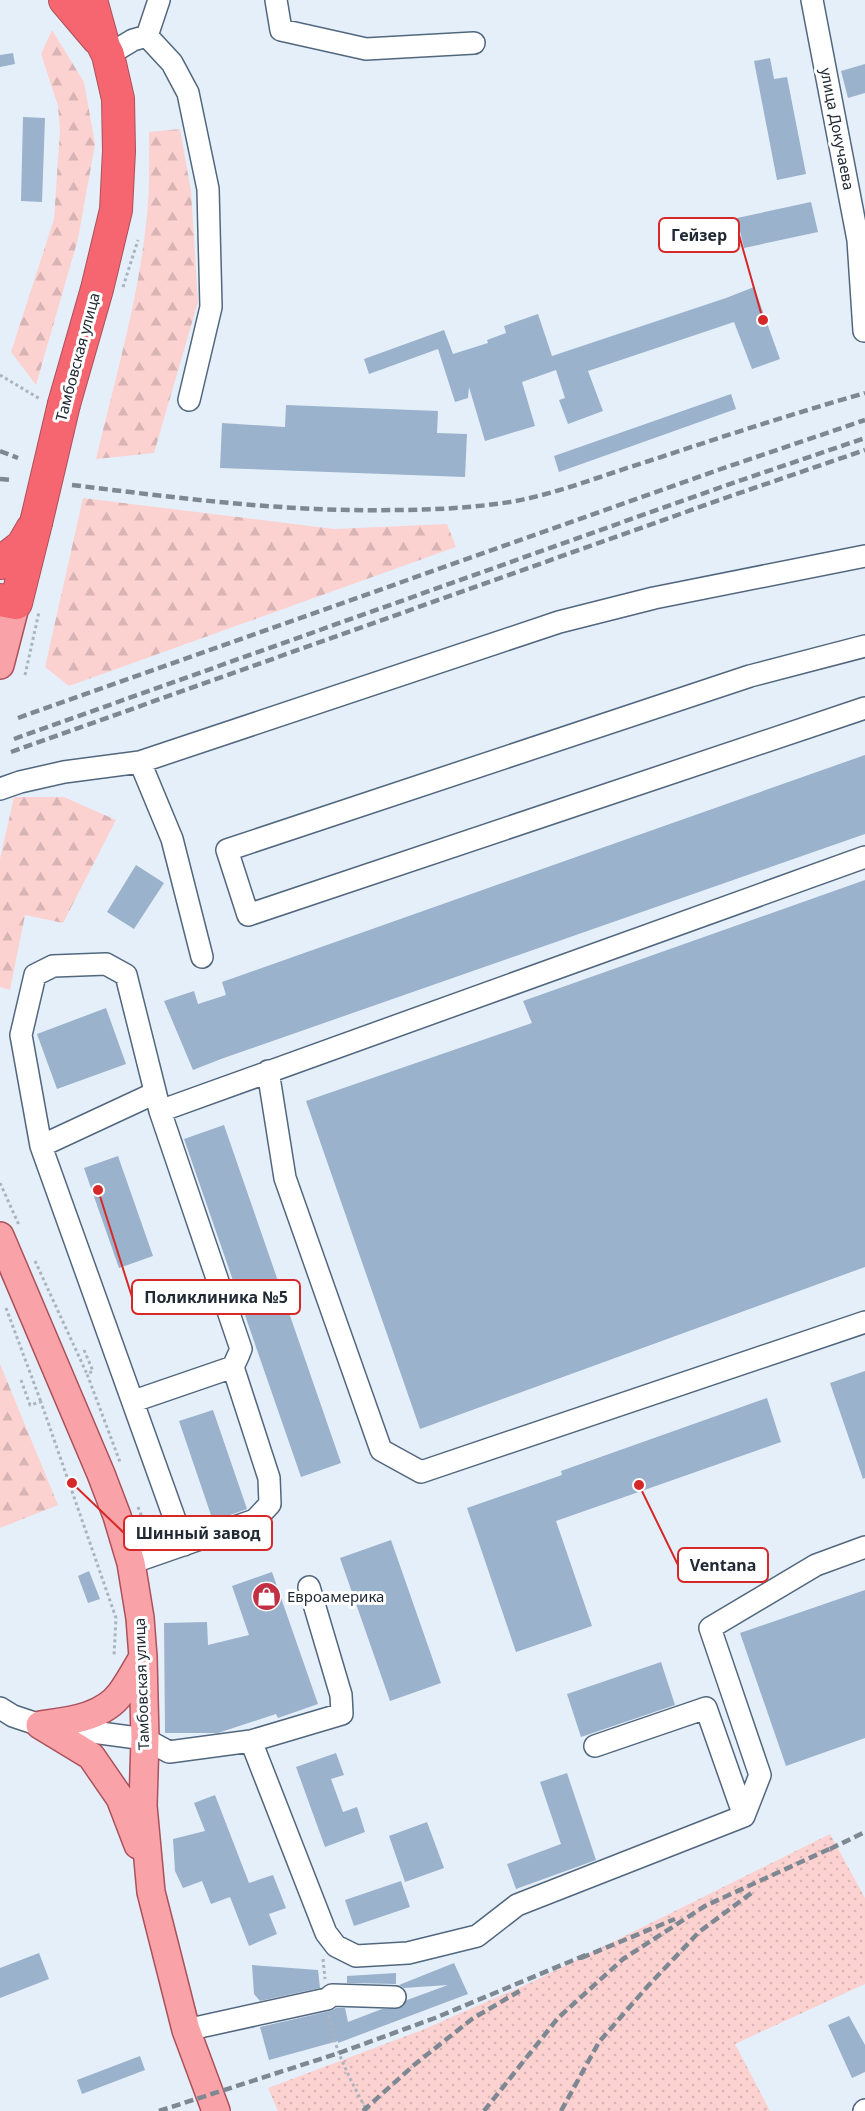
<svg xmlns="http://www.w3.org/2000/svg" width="865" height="2111" viewBox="0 0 865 2111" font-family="'Noto Sans',sans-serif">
	<defs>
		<pattern id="grass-dots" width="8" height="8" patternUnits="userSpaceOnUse" patternTransform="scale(1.5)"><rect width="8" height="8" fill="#fcd2d1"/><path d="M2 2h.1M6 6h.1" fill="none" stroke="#d8b4b4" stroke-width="1.8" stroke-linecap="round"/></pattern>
		<pattern id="forest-firs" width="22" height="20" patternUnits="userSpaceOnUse" patternTransform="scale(1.5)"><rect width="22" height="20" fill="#fcd2d1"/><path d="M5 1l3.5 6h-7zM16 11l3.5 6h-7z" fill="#d8b4b4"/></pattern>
	</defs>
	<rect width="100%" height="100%" fill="#e5effa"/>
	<path fill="url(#grass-dots)" d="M830,1834l35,64v86l-130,60 35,67h-492l-10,-23 154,-58 110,-48z"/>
	<path fill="url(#forest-firs)" d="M52,30l32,52 11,62 -17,95 -42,146 -25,-33 43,-133 6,-89 -2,-24 -17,-52z
		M180,129l11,62 7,111 -44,151 -58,6c18,-76 42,-158 50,-235 4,-31 3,-61 3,-92z
		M83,498l251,31 113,-5 9,23 -387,139 -24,-19z
		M14,797h50l52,23 -53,103 -38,-8 -15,75 -10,-3v-128z
		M0,1364l58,141 -58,23z"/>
	<path fill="#9ab2cb" d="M13,53l2,11 -15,3v-12z
		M770,58l4,21 13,-2 19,97 -29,6 -23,-119z
		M865,64v29l-17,5 -7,-27z
		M23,117l22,1 -3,84 -21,-1z
		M811,202l7,30 -74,16 -7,-30z
		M754,287l26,72 -28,10 -18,-47 -146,49 15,40 -35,13 -9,-24 6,-2 -9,-28 -34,12 13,44 -50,15 -16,-54 -1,11 -13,4 -17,-53 -69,25 -5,-15 80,-29 9,24 35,-11 -1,-3 19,-7 -2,-7 34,-12 14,42 174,-58z
		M731,394l5,15 -177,63 -5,-16z
		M286,405l152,6 -1,22 30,1 -2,43 -245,-9 2,-45 63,4z
		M865,755v79l-644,225 -28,11 -29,-69 30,-10 4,13 28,-9 -4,-13z
		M136,865l28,18 -30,46 -27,-17z
		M865,880v387l-445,162 -114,-328 226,-78 -9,-22z
		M106,1008l20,56 -69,25 -20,-55z
		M224,1125l117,338 -40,14 -117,-338z
		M118,1156l35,100 -34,12 -35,-100z
		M865,1371v107l-2,1 -33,-96z
		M767,1398l14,44 -225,79 36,105 -76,26 -49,-144 95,-33 -1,-4z
		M213,1410l34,99 -34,12 -34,-100z
		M391,1540l50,143 -51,18 -50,-143z
		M89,1571l11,28 -12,4 -10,-27z
		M272,1572l46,132 -40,14 -2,-4 -58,19h-53l-1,-110 43,-1 1,23 41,-10 -17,-49z
		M865,1590v148l-79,28 -46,-133z
		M661,1662l14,43 -94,32 -14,-43z
		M336,1753l8,22 -13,4 12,33 14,-5 8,25 -40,15 -29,-80z
		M567,1773l29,87 -80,29 -9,-25 54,-20 -21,-62z
		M215,1795l34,88 24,-8 13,33 -17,6 8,20 -28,12 -19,-49 -19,7 -9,-23 -19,7 -8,-17 -2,-32 32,-8 -11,-28z
		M427,1822l17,46 -39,14 -16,-46z
		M401,1881l9,26 -56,19 -9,-26z
		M39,1953l10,26 -49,19v-30z
		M454,1963l14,31 -130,49v-2l-69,19 -9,-33 70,-16 6,-3h9l3,14 34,-13 18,-1 7,-8 41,-15 -44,3 -5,-3z
		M252,1965l66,5 2,18 -60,13 -6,-7z
		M396,1973v11l-49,-1v-7z
		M849,2016l16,29v27l-13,6 -24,-53z
		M140,2056l5,14 -63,24 -5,-14z"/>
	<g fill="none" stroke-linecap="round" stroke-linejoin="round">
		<defs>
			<path id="minor" d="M159,0l-12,36 25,27 16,30 20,96 3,118 -22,93
				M276,0l5,30 85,19 108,-6
				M812,0l46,240 6,91
				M108,55l25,-15 14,-4
				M865,646l-115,30 -523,174 21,65 617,-207
				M140,762l32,77 30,118
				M0,789l20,-7 44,-10 76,-10 419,-140 95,-24 211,-42
				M268,1071l17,107 96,272 40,22 444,-150
				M160,1111l705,-254
				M41,1146l114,-53
				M134,1401l99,-34 6,-13
				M131,1563l124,-43 15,-16 -1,-26 -36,-111 8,-18 -81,-238 -34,-136 -20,-11 -53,2 -18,9 -14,60 20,111 143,399
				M0,1708l13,8 27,9 105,14 24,13 82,-11 75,192 10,13 20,10 52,-3 69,-17 40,-31 227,-89 16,-41 -50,-147 106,-63 49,-18
				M251,1741l91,-27 -1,-19 -32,-108
				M595,1746l111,-38 38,108
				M186,2030l141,-31 5,-4 63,2
				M864,2111l1,-1"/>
			<path id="major" d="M0,665l16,-62
				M0,1236l101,238 16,42 14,47 9,55 3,39 2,82 -2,67 8,86 35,138 30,81
				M40,1725l51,31 29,42 18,47
				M40,1725c28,-4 63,-7 81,-32 8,-11 15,-24 22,-36"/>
			<path id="highway" d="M65,0l33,39
				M64,404l33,-115 19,-79 3,-59 -1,-52 -10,-44 -4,-8 -13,-47
				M0,563l22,-17 10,-17
				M0,600l16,3 20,-80"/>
		</defs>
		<use href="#minor" stroke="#51677e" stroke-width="24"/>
		<use href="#major" stroke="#ab515b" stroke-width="30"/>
		<use href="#highway" stroke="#ab515b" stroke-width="34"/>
		<path stroke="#aab3be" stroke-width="3" stroke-dasharray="3 3" stroke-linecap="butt" d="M123,287l15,-47
			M0,375l40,24
			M25,675l14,-63
			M0,1183l19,42
			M35,1261l52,113
			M6,1308l35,94
			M84,1350l9,21 -6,3 33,88
			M21,1380l9,25 11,-3 75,216 -2,38
			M138,1507l7,18
			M323,1959l2,20
			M329,2016c5,34 22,65 38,95"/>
		<use href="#minor" stroke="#fff" stroke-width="21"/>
		<use href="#major" stroke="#f9a3a9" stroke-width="27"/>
		<use href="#highway" stroke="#f56670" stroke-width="32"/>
		<path stroke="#7e8892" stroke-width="4.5" stroke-dasharray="9 4.5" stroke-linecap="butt" d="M0,451l18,7
			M0,479l13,1
			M72,485c107,13 213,27 320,25 40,0 79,-2 118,-8 47,-8 93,-27 139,-41 72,-24 143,-47 216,-68
			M18,718l700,-248 147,-50
			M14,739l710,-253 141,-48
			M11,752l717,-255 137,-47
			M830,1849l35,-17
			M581,1958l94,-39
			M159,2111l180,-58 96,-35 153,-64
			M363,2111l51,-46 58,-46 51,-30
			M484,2111l74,-93 65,-59 82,-53 133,-61
			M561,2111l38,-69 48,-55 52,-55 55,-41"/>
		<defs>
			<path id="highway-bridge" d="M36,523l28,-119"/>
		</defs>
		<use href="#highway-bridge" stroke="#ab515b" stroke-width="34" stroke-linecap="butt"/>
		<use href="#highway-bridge" stroke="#f56670" stroke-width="32"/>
	</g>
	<defs>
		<symbol id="shop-disc" viewBox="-11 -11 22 22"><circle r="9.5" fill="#c13043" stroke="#fff"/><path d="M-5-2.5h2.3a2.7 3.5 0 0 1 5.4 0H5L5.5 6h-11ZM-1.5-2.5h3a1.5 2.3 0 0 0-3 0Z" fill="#fff"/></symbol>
	</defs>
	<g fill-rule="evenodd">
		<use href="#shop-disc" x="250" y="1580" width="33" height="33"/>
	</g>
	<g text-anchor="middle" stroke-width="6" stroke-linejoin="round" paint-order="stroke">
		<g font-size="15" fill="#212a34" stroke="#fff">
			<text transform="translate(837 129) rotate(79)" y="5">улица Докучаева</text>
			<text transform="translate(78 357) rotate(-75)" y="5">Тамбовская улица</text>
			<text transform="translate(142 1684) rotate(-92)" y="5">Тамбовская улица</text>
		</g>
		<g font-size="15" fill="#212a34" stroke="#fff" text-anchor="start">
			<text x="287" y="1602">Евроамерика</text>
		</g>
	</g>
	<path fill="none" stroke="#d62828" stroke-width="2" d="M763 320L739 235M98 1190L132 1297M72 1483L124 1533M639 1485L678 1565"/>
	<g fill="#d62828" stroke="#fff" stroke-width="2">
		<circle cx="763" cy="320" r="6"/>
		<circle cx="98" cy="1190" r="6"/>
		<circle cx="72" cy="1483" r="6"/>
		<circle cx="639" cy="1485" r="6"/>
	</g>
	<g fill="#fff" stroke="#d62828" stroke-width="2">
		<rect x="659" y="218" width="80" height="34" rx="6"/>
		<rect x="132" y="1280" width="168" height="34" rx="6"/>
		<rect x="124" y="1516" width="148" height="34" rx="6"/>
		<rect x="678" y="1548" width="90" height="34" rx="6"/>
	</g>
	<g font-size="16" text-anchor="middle" font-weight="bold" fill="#212a34">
		<text x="699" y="241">Гейзер</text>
		<text x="216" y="1303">Поликлиника №5</text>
		<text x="198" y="1539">Шинный завод</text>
		<text x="723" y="1571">Ventana</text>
	</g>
</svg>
